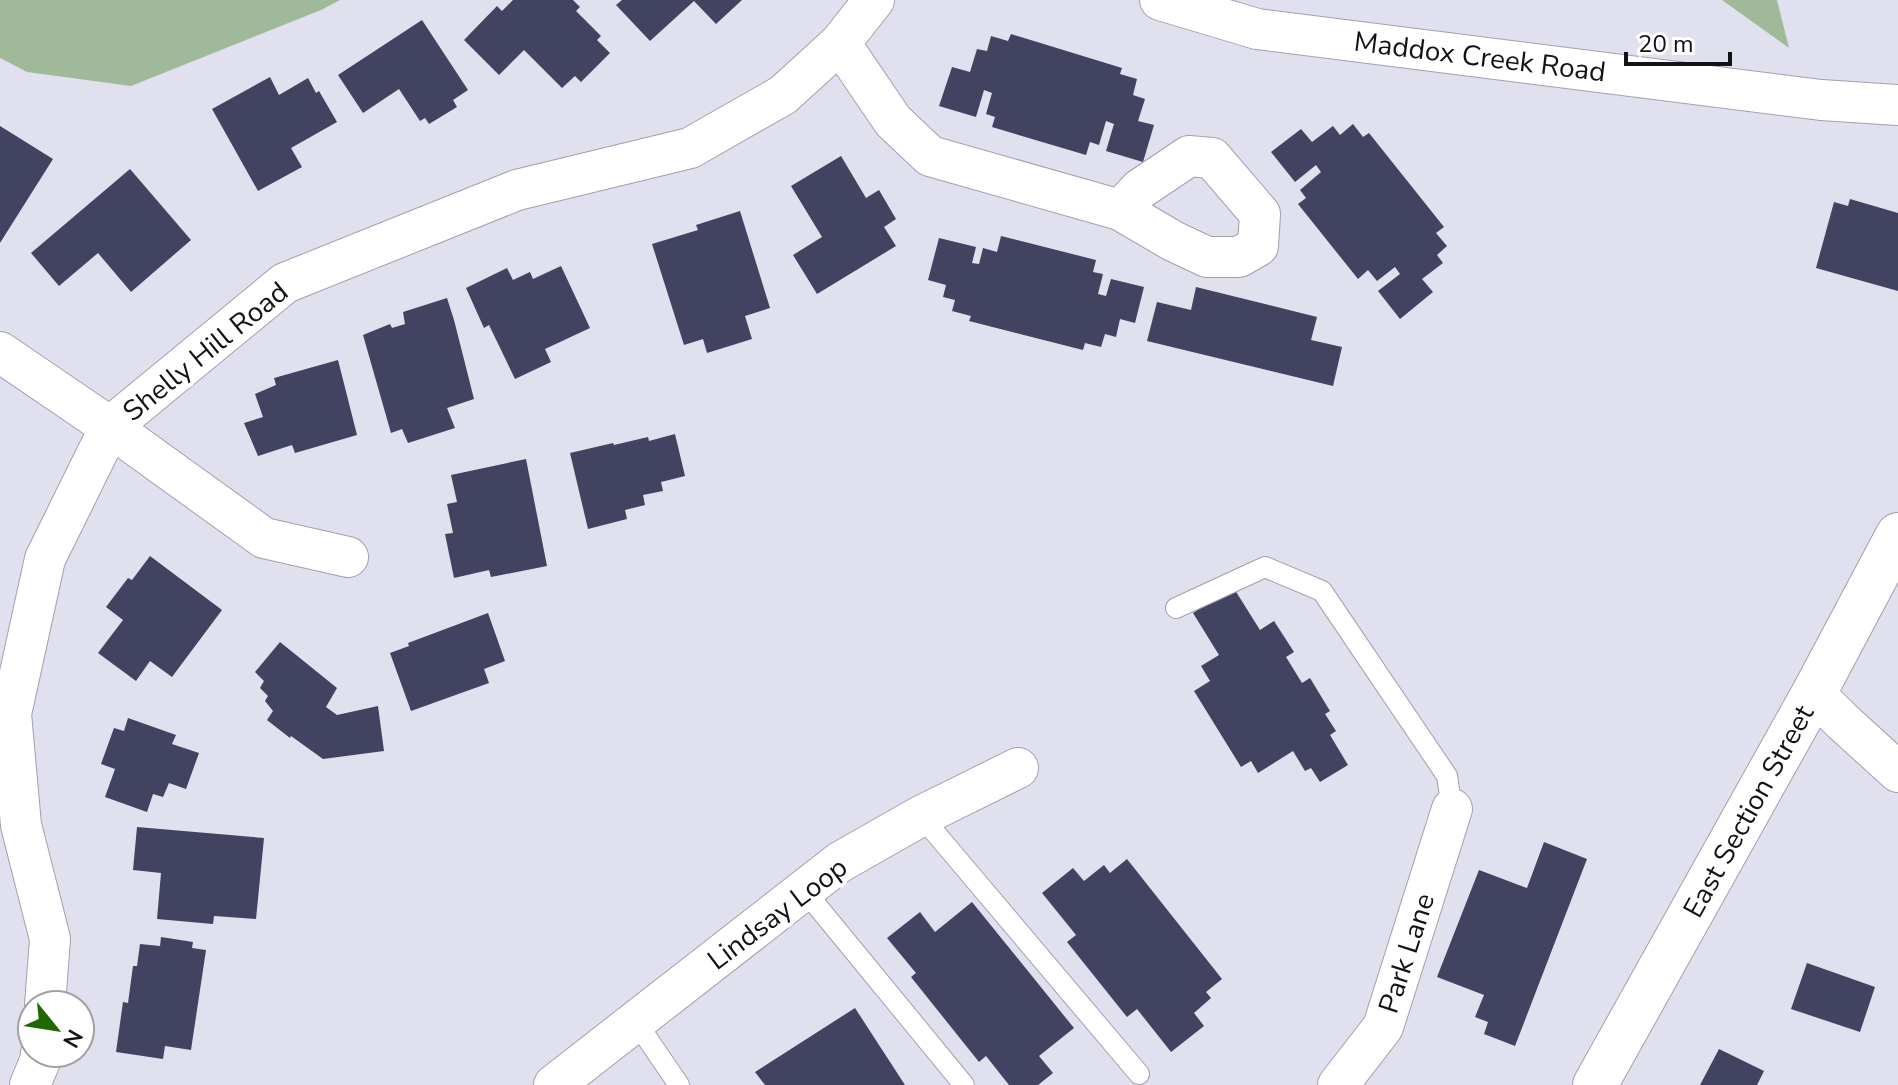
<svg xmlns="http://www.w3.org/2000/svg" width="1898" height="1085" viewBox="0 0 1898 1085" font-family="'Nunito Sans',sans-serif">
	<rect width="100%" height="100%" fill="#e0e0ee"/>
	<path fill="#a0b999" d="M0,0h340l-19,10 -190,76 -104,-14 -27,-14z
		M1722,0h55l12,48z"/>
	<path fill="#424261" d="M513,0h60l7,7 -4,4 25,25 -4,4 13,13 -29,29 -6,-6 -13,12 -38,-38 -25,25 -35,-35 33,-34 5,5z
		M622,0h120l-26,24 -22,-23 -44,40 -34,-36z
		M422,20l46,70 -15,10 4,7 -28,17 -4,-6 -5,3 -21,-32 -36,24 -25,-38z
		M1011,34l111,34 -2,6 17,5 -4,16 12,4 -7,22 16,4 -11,37 -37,-11 8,-27 -8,-3 -7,24 -9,-3 -4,13 -94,-28 3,-10 -9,-3 6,-21 -8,-3 -8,27 -37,-11 13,-39 18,5 7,-23 10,2 4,-15 17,5z
		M270,77l9,18 29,-17 8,15 3,-2 18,31 -46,26 11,19 -44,24 -46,-82z
		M1353,124l10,13 6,-4 75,94 -8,6 11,13 -10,9 6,8 -21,16 11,13 -33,27 -22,-28 22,-17 -5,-7 -18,14 -9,-11 -10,9 -60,-75 8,-6 -6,-8 21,-18 -5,-7 -21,17 -24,-30 30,-23 11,13 21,-16 7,9z
		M0,126l53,33 -53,84z
		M841,156l25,42 13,-8 17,29 -12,8 12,19 -79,48 -24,-39 29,-18 -31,-51z
		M130,169l61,71 -60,52 -33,-39 -39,33 -28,-33z
		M1850,199l48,14v78l-82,-23 18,-66 14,4z
		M740,211l30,97 -25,8 7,23 -45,14 -4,-14 -19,6 -32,-101 46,-14 -2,-5z
		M1001,236l95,24 -3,12 10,2 -5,20 8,2 5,-17 33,8 -9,36 -15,-4 -4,18 -11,-3 -4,13 -16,-4 -2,7 -114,-29 2,-5 -19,-5 3,-11 -12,-3 3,-12 -18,-5 11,-42 37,9 -4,16 7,1 4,-16 14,4z
		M561,266l29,62 -45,21 6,13 -36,17 -26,-54 -5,3 -18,-40 41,-20 6,12 17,-8 3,7z
		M1196,287l121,30 -6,23 31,7 -9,39 -186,-45 10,-39 34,8z
		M447,298l7,22 20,79 -27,9 8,20 -47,15 -6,-14 -11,4 -28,-98 27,-11 2,4 13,-4 -2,-12z
		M338,360l19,75 -62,18 -3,-8 -34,11 -14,-33 19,-6 -8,-23 21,-9 -2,-7z
		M675,434l10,42 -24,6 2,9 -20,4 2,10 -20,5 2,9 -39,10 -18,-76 43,-10 1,2 34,-8 1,4z
		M526,459l21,107 -56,11 -2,-7 -35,8 -9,-44 8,-1 -6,-29 10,-2 -6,-27z
		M150,556l72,54 -50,67 -22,-16 -14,20 -38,-28 25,-33 -17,-13 22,-29 4,2z
		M1233,587l27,43 14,-9 20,31 -8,5 16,26 8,-5 20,33 -5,3 11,17 -6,4 18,30 -28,17 -9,-14 -6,3 -12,-20 -35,22 -7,-12 -10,6 -47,-76 16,-10 -9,-15 18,-11 -26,-42z
		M488,613l17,48 -21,8 5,14 -78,28 -21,-58 19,-7 -1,-3z
		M280,642l57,46 -11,19 11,8 41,-9 6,45 -61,8 -32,-23 -1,2 -23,-18 6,-9 -8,-10 3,-5 -8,-8 4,-7 -9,-9z
		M128,718l48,17 -4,9 27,9 -13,36 -17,-6 -6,14 -10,-3 -6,18 -42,-15 10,-28 -14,-5 13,-36 10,3z
		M137,827l127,11 -8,81 -42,-3 -1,8 -56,-5 4,-46 -28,-3z
		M1544,842l43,17 -72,187 -31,-12 4,-12 -13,-5 9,-22 -47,-18 42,-107 48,18z
		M1127,859l95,120 -16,13 5,6 -17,15 10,13 -33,26 -34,-43 -10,8 -60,-75 9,-7 -34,-42 31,-25 11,13 20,-16 6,8z
		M972,902l102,126 -35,28 14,17 -15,12h-29l-23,-29 -7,6 -68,-85 5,-4 -29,-35 33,-26 15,20z
		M161,937l32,5 -1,6 14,2 -15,100 -26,-4 -2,13 -47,-7 7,-50 5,1 5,-37h4l3,-22 20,2z
		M1807,963l68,24 -15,45 -69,-23z
		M855,1008l50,77h-140l-10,-13z
		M1719,1049l45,22 -7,14h-57z"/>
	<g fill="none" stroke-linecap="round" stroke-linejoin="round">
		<defs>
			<path id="service" d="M1176,608l89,-41 57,24 125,185 5,33
				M921,816l218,258
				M804,890l160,195
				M636,1022l43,63"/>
			<path id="minor" d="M1160,0l97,29 564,71 77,5
				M840,43l53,78 37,35 190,54 53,31 34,16h32l19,-11 2,-32 -48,-56 -23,-2 -49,33 -20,21
				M0,352l110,75 154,111 84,19
				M1814,693l28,28 56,51
				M45,1005l5,-66 -29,-114 -10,-111 34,-155 65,-132 175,-144 232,-93 173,-42 93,-53 57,-52 34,-43
				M30,1085l10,-24 1,-8
				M554,1085l286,-223 81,-46 97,-48
				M1338,1085l45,-58 69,-218"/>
			<path id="tertiary" d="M1595,1085l219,-392 84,-158"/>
		</defs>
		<use href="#service" stroke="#a0a1ae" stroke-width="22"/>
		<use href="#minor" stroke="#a0a1ae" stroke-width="42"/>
		<use href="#tertiary" stroke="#a0a1ae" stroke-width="46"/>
		<use href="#service" stroke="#fff" stroke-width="20"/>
		<use href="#minor" stroke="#fff" stroke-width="40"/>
		<use href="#tertiary" stroke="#fff" stroke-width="44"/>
	</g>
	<g text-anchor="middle" stroke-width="8" stroke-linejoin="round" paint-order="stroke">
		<g font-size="28" fill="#121317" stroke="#fff">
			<text transform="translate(1480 56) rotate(7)" y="10">Maddox Creek Road</text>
			<text transform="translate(205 351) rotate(-39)" y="10">Shelly Hill Road</text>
			<text transform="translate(1748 811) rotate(-61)" y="10">East Section Street</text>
			<text transform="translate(777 913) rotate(-37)" y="10">Lindsay Loop</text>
			<text transform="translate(1406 953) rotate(-72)" y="10">Park Lane</text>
		</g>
	</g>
	<g transform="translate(56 1029) rotate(120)"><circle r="38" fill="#ffffff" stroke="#a0a1a2" stroke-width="2"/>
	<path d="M0-6L14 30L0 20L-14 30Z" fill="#216802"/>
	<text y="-12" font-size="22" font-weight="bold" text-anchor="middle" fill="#121317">N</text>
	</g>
	<path d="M1626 52v12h104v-12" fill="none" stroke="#121317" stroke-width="4"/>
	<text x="1638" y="52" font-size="24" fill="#121317" stroke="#ffffff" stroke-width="6" paint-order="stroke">20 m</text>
</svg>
